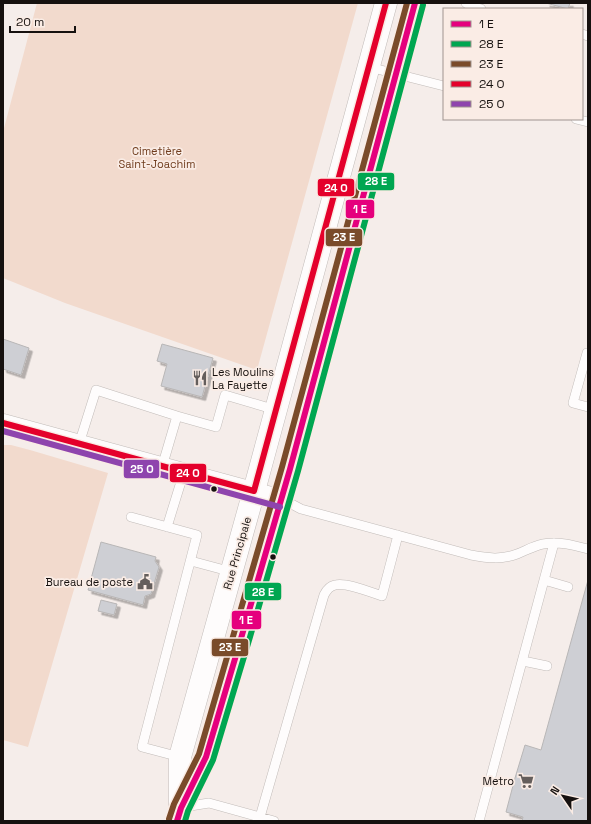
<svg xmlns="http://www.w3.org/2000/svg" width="591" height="824" viewBox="0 0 591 824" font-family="'Space Grotesk',sans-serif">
	<defs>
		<filter id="shadow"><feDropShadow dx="3.5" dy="3.5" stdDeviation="0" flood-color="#0004"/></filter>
	</defs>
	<rect width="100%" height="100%" fill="#f5edea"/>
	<path fill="#f2dacd" d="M37,3h321l-101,367 -192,-67 -62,-25v-146z
		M3,445h8l19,5 78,23 -80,274 -25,-7z"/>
	<path fill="#cecfd4" stroke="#b8b6b6" filter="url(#shadow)" d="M546,3h24l-2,6z
		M3,339l26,9 -8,27 -18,-6z
		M162,344l51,14 -11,39 -41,-11 6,-22 -10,-3z
		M101,542l55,15 -1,4 4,6 -8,27 -6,2 -2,9 -55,-15z
		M588,580v241h-66l1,-4 -17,-5 9,-34 10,-33 16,5z
		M101,600l16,4 -3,11 -16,-4z"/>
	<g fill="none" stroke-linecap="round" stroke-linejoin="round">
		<defs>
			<path id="service" d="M466,3l6,4 9,2
				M582,34l6,2
				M369,67l75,19
				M576,119l12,3
				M588,353h-1l-14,50 15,4
				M177,416l39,11 9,-32 51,15
				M79,444l17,-54 81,26 -15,51
				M282,499l19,10 170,46c16,3 31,5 46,-1 8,-3 16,-8 26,-10 15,-3 30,1 45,5
				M131,517l66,18 -55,212 38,10
				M167,527l17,-55
				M191,561l41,11
				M544,580l24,7
				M523,661l24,5
				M184,807l25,-4 65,18
				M260,817l64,-222c2,-4 6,-9 11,-10 11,-3 35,7 47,11l16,-61
				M479,821l75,-278"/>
			<path id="minor" d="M3,423l279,76"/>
			<path id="tertiary" d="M180,804v-47l74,-266 132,-488
				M177,821l4,-13 25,-51 36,-122 48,-166 125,-466"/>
		</defs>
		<use href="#service" stroke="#c2bcb9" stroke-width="10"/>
		<use href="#minor" stroke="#c2bcb9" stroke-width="19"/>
		<use href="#tertiary" stroke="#c2bcb9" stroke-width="23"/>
		<use href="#service" stroke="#fefcfc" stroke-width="9"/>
		<use href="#minor" stroke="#fefcfc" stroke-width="18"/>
		<use href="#tertiary" stroke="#fefcfc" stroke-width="22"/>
		<defs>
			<path id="bus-1" d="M177,821l4,-13 25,-51 36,-122 48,-166 125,-466"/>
			<path id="bus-2" d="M185,821l3,-10 25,-51 37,-123 48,-166 125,-466"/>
			<path id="bus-3" d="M169,819l5,-15 25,-50 35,-121 48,-166 125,-464"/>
			<path id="bus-4" d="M3,423l251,68 132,-488"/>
			<path id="bus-5" d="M3,431l277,76"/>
		</defs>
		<use href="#bus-1" stroke="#faece5" stroke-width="9"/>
		<use href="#bus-2" stroke="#faece5" stroke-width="9"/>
		<use href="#bus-3" stroke="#faece5" stroke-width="9"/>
		<use href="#bus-4" stroke="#faece5" stroke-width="9"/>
		<use href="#bus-5" stroke="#faece5" stroke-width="9"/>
		<use href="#bus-1" stroke="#e5007d" stroke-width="6"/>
		<use href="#bus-2" stroke="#00a651" stroke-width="6"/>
		<use href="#bus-3" stroke="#7a4b2a" stroke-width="6"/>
		<use href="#bus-4" stroke="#e4002b" stroke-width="6"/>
		<use href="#bus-5" stroke="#8e44ad" stroke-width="6"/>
	</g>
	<defs>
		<symbol id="restaurant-bare" viewBox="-9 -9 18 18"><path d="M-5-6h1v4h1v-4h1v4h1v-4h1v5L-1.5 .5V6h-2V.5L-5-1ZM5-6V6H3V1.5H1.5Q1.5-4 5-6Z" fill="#645e5c" stroke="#faece5" stroke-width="2.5" paint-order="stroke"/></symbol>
		<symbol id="civic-bare" viewBox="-9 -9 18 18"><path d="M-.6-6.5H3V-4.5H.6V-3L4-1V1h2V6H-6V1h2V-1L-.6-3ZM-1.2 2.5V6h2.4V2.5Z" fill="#645e5c" stroke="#faece5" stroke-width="2.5" paint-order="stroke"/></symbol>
		<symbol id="supermarket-bare" viewBox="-9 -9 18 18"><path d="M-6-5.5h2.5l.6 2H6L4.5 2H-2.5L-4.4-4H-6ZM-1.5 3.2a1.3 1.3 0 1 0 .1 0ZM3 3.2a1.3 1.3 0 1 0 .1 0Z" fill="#645e5c" stroke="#faece5" stroke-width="2.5" paint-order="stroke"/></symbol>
	</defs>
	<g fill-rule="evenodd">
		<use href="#restaurant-bare" x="189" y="367" width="22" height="22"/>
		<use href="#civic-bare" x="134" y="571" width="22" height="22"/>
		<use href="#supermarket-bare" x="515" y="770" width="22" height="22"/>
	</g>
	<g fill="#16110f" stroke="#faece5" stroke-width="1.5">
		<circle cx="214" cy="489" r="3.5"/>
		<circle cx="273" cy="557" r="3.5"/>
	</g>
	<g text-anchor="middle" stroke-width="3.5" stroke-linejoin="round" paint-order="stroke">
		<g font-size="11" fill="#703d1e" stroke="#faece5">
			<text x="157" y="155">Cimetière<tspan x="157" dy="13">Saint-Joachim</tspan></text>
		</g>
		<g font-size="11" fill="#16110f" stroke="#faece5" text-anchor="end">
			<text x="212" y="376" text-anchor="start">Les Moulins<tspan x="212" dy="13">La Fayette</tspan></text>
			<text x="133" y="586">Bureau de poste</text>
			<text x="514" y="785">Metro</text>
		</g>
		<g font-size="11" fill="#16110f" stroke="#faece5">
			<text transform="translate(237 553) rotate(-74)" y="4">Rue Principale</text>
		</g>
	</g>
	<g stroke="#faece5" stroke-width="1.5">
		<rect x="357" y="172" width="38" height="19" rx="4" fill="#00a651"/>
		<rect x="317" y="178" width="38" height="19" rx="4" fill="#e4002b"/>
		<rect x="345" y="199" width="30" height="20" rx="4" fill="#e5007d"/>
		<rect x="325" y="228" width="38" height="19" rx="4" fill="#7a4b2a"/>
		<rect x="123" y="459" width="37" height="20" rx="4" fill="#8e44ad"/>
		<rect x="169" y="463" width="38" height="20" rx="4" fill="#e4002b"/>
		<rect x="244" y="582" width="38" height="19" rx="4" fill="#00a651"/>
		<rect x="231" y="610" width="31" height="20" rx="4" fill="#e5007d"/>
		<rect x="211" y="638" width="38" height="19" rx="4" fill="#7a4b2a"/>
	</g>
	<g font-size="11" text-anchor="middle" font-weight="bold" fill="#fff">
		<text x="376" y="185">28 E</text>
		<text x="336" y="192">24 O</text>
		<text x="360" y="213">1 E</text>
		<text x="344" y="241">23 E</text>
		<text x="142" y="473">25 O</text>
		<text x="188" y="477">24 O</text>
		<text x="263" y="596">28 E</text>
		<text x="246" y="624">1 E</text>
		<text x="230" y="651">23 E</text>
	</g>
	<rect width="591" height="824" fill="none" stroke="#16110f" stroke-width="8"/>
	<rect x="443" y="8" width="140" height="112" fill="#faece5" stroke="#9f948f"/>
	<rect x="451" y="21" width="20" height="6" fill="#e5007d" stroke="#9f948f"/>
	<text x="479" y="28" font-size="12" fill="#16110f">1 E</text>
	<rect x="451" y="41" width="20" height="6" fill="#00a651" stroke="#9f948f"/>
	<text x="479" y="48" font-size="12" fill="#16110f">28 E</text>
	<rect x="451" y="61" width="20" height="6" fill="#7a4b2a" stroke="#9f948f"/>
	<text x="479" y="68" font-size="12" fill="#16110f">23 E</text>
	<rect x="451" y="81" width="20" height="6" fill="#e4002b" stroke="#9f948f"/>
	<text x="479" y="88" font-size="12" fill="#16110f">24 O</text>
	<rect x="451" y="101" width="20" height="6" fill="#8e44ad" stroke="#9f948f"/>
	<text x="479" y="108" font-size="12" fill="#16110f">25 O</text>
	<g transform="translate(563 796) rotate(304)" stroke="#faece5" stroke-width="3" paint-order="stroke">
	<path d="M0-3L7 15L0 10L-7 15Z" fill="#16110f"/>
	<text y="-6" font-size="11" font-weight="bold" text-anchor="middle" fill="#16110f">N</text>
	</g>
	<path d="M10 26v6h65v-6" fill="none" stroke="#16110f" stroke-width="2"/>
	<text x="16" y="26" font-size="12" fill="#16110f" stroke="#faece5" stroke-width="3" paint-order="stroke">20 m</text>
</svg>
